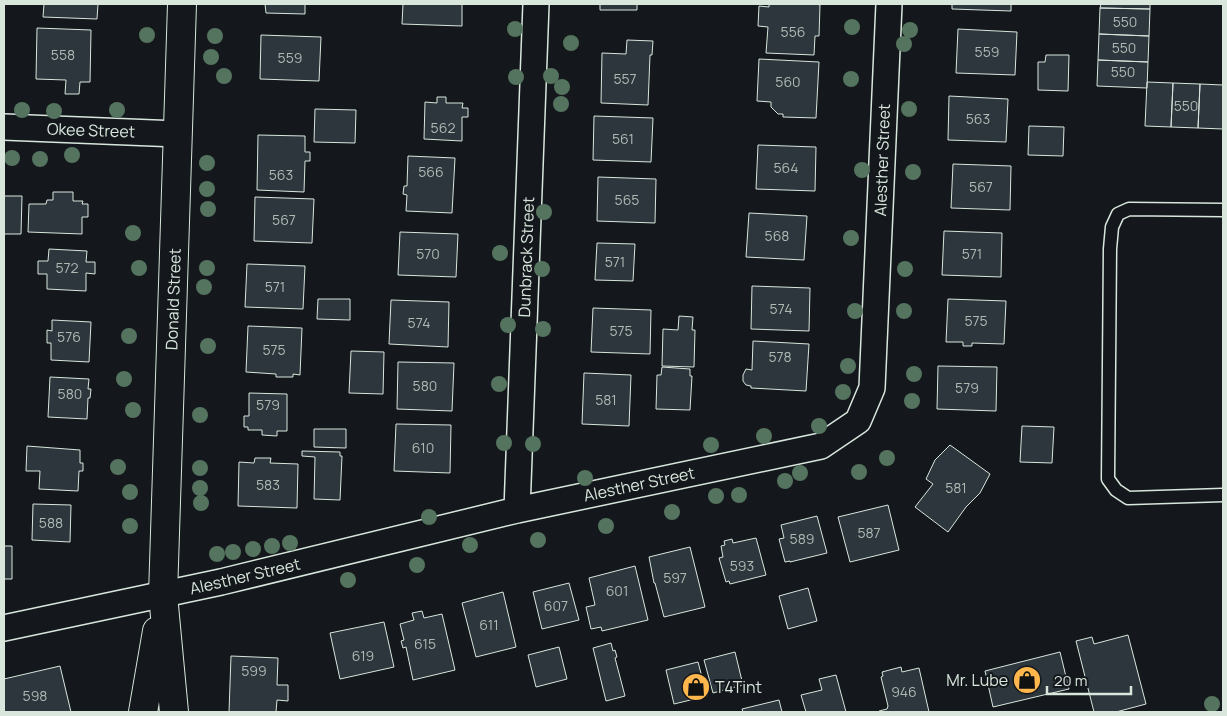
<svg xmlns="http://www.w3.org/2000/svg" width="1227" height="716" viewBox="0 0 1227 716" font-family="Manrope,sans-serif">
	<rect width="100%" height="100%" fill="#14181c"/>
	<path fill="#2c363c" stroke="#d8e6dc" d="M44,4h54l-1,15 -54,-2z
		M265,4h40v10l-39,-1z
		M403,4h59v22l-60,-2z
		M600,4h37v6h-37z
		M769,4h47l4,1 -1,31h-4l-1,19 -48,-2 2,-26 -10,-1 1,-20 10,1z
		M952,4h59v7l-59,-2z
		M1101,4h49v5l-50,-1z
		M1100,8l50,1 -1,27 -50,-2z
		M37,28l54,2 -1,52h-10l-1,12h-14l1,-14 -30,-1z
		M958,29l59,3 -2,43 -59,-2z
		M1099,34l50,2 -1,26 -50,-2z
		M261,35l60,2 -2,44 -59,-2z
		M627,40l26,1 -1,14h-2l-2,50 -47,-2 1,-50 24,1z
		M1046,55h23l-1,36 -30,-1v-28h7z
		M759,59l60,3 -3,56 -33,-1v-3h-5l-7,-7v-5l-14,-1z
		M1098,60l50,2 -1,26 -50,-2z
		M1147,82l26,1 -2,44 -26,-1z
		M1173,83l27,1 -2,44 -27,-1z
		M1200,84l23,1v44l-25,-1z
		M949,96l59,3 -2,43 -58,-2z
		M437,97h9v6h17l-1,5h6v9h-6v24l-38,-2 1,-37 12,1z
		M315,109l41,1 -1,33 -41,-1z
		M594,116l59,2 -2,44 -58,-2z
		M1029,126l35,1 -1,29 -35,-1z
		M258,135l47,1v16h5v9h-5l-1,31 -47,-2z
		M758,145l58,2 -1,44 -59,-2z
		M408,156l47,2 -3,55 -46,-2 1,-16 -4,-1 1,-8h3z
		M953,164l58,2 -1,44 -59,-2z
		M598,177l58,2 -1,44 -58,-2z
		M53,192h20v9h10l-1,3h6v13h-6v17l-54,-2 1,-28h17l1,-4h6z
		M4,196h18l-1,38h-17z
		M255,197l59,2 -2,44 -58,-2z
		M749,213l58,3 -3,44 -58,-3z
		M944,231l58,2 -1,44 -59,-2z
		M400,232l58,2 -2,43 -58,-2z
		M597,243l38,1 -2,37 -38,-1z
		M49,249l38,2 -1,11h9v12l-9,-1v18l-39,-2v-15h-9v-13h10z
		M247,264l58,2 -2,43 -58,-2z
		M752,286l58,2 -1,43 -58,-2z
		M318,299h32v21l-33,-1z
		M948,299l58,2 -2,43 -32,-1v3h-9v-4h-17z
		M391,300l58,2 -1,45 -59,-3z
		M593,308l58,2 -1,44 -59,-2z
		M679,316l14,1 -1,13h3l-1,37 -32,-1 1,-37 15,1z
		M52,320l39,2 -2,40 -38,-2v-17h-4v-13l5,1z
		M248,326l54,2 -2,47 -7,-1v3h-17v-3l-30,-2z
		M753,341l56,3 -3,47 -55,-3v-2l-5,-1 -3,-4v-6l3,-6 6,1z
		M351,351l33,1 -1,42 -34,-1z
		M398,362l56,1 -2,48 -55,-2z
		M938,366l59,1 -1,44 -59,-2z
		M662,367l28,2v7h2l-2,34 -34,-1 1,-34h4z
		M584,373l47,2 -2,51 -47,-2z
		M50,377l39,2 -1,10h3l-1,9h-2l-1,21 -39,-2z
		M249,393l38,1v37h-10v5l-15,-1v-5h-14v-3h-4v-11h5z
		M396,424l55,1 -1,48 -56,-2z
		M1022,426l32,1 -2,36 -32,-1z
		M314,429h32v19l-32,-1z
		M950,445l40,29 -10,19 -14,14 -18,25 -33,-25 18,-23 -7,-5 9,-19z
		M27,446l53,4v13h3v8h-4l-1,20 -39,-2 1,-18h-14z
		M302,451l38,1v4h2l-2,44 -26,-1 1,-42 -13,-1z
		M255,458h16l-1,5 28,1 -1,44 -59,-2 1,-44 15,1z
		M33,504l38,1 -1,37 -38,-2z
		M888,505l11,45 -49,12 -12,-45z
		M817,516l10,37 -37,9v-1l-5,1 -6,-23 5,-1 -3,-13z
		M756,538l10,37 -36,9 -1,-3 -3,1 -7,-24 4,-1 -2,-11 4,-1 -1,-4 8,-2 1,4z
		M4,546h8v33h-8z
		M690,547l15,60 -41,10 -9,-34h-1l-5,-26z
		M635,566l13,54 -46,11 -1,-4 -10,2 -5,-22 9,-2 -6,-27z
		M569,583l10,37 -37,9 -9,-37z
		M808,588l9,33 -29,8 -9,-33z
		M503,592l13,55 -40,10 -14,-54z
		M422,611l2,7 18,-4 13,56 -42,10 -7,-33 -3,1 -2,-7 3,-1 -4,-16 14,-4 -2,-7z
		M384,622l10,45 -54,12 -10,-46z
		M1128,635l18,69 -30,8h-22l-18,-71 16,-4 2,7z
		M611,643l2,8 2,-1 2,7 -2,1 10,38 -19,5 -13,-53z
		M559,647l8,32 -31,8 -8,-32z
		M735,652l8,33 -30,8 -9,-33z
		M1060,652l9,37 -76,18 -8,-36z
		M231,656l47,2 -1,27h11v16l-11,-1 -1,12h-47z
		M698,662l9,34 -33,8 -8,-34z
		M60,666l11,46h-67v-33z
		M901,667l1,5 17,-4 10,44h-50v-1l8,-2 1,-3 -7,-29 2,-1 -1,-4z
		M836,675l10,37h-40l-5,-17 21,-5 -3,-11z
		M779,700l3,12h-39l-1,-3z"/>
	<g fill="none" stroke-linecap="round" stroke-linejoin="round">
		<defs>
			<path id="service" d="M1223,210l-94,-1 -11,5 -6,13 -2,22 -2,230 8,11 12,8 95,-3"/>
			<path id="minor" d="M4,127l174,7
				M517,510l19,-506
				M4,628l217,-46 296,-72 304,-64 37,-25 14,-33 17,-384"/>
			<path id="tertiary" d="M143,712l14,-81
				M174,712l-11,-117 19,-591"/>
		</defs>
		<use href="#service" stroke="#d8e6dc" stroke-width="15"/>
		<use href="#minor" stroke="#d8e6dc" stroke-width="28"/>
		<use href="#tertiary" stroke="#d8e6dc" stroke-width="30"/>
		<use href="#service" stroke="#14181c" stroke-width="12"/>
		<use href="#minor" stroke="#14181c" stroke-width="25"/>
		<use href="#tertiary" stroke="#14181c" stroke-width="28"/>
	</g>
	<g fill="#55745f">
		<circle cx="852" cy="27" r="8"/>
		<circle cx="515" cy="29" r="8"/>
		<circle cx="910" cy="30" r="8"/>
		<circle cx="147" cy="35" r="8"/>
		<circle cx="215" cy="36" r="8"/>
		<circle cx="571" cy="43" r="8"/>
		<circle cx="904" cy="44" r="8"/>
		<circle cx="211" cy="57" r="8"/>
		<circle cx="224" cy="76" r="8"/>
		<circle cx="551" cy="76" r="8"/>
		<circle cx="516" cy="77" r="8"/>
		<circle cx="851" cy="79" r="8"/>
		<circle cx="562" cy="87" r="8"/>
		<circle cx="561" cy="104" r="8"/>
		<circle cx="909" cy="109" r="8"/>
		<circle cx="22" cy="110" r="8"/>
		<circle cx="117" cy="110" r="8"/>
		<circle cx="54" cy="111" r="8"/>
		<circle cx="72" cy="155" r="8"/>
		<circle cx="12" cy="158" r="8"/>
		<circle cx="40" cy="159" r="8"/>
		<circle cx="207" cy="163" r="8"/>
		<circle cx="862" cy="170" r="8"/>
		<circle cx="913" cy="172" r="8"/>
		<circle cx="207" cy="189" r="8"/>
		<circle cx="208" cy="209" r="8"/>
		<circle cx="544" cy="212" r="8"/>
		<circle cx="133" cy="233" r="8"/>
		<circle cx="851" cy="238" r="8"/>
		<circle cx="500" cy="253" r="8"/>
		<circle cx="139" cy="268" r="8"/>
		<circle cx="207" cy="268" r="8"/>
		<circle cx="542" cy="269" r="8"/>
		<circle cx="905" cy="269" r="8"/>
		<circle cx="204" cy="287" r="8"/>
		<circle cx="855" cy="311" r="8"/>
		<circle cx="904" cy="311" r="8"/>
		<circle cx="508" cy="325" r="8"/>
		<circle cx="543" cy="329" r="8"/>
		<circle cx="129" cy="336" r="8"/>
		<circle cx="208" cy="346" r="8"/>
		<circle cx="848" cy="366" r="8"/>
		<circle cx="914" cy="374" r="8"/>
		<circle cx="124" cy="379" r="8"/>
		<circle cx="499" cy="384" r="8"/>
		<circle cx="843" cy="392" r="8"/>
		<circle cx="912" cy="401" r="8"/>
		<circle cx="133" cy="410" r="8"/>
		<circle cx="200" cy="415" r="8"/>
		<circle cx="819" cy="426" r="8"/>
		<circle cx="764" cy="436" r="8"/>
		<circle cx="504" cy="443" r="8"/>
		<circle cx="533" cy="444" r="8"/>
		<circle cx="711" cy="445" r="8"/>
		<circle cx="887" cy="458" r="8"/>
		<circle cx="118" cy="467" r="8"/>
		<circle cx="200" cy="468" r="8"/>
		<circle cx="859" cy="472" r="8"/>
		<circle cx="800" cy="473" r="8"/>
		<circle cx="585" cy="478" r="8"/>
		<circle cx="785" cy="481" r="8"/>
		<circle cx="200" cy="488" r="8"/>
		<circle cx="130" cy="492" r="8"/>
		<circle cx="739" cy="495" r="8"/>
		<circle cx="716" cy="496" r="8"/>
		<circle cx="201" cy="503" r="8"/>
		<circle cx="672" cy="512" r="8"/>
		<circle cx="429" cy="517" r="8"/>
		<circle cx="130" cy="526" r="8"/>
		<circle cx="606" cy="526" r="8"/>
		<circle cx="538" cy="540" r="8"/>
		<circle cx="290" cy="543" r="8"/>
		<circle cx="470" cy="545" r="8"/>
		<circle cx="272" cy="546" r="8"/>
		<circle cx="253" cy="549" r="8"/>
		<circle cx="233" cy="552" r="8"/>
		<circle cx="217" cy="554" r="8"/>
		<circle cx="417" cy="565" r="8"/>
		<circle cx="348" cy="580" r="8"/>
		<circle cx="1212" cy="704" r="8"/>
	</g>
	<defs>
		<symbol id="shop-disc" viewBox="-11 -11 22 22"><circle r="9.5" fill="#ffb74d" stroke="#14181c"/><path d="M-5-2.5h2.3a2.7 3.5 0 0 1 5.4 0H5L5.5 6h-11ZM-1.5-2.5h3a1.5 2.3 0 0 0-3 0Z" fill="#111"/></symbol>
	</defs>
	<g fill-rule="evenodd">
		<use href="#shop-disc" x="1011" y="664" width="32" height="32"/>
		<use href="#shop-disc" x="680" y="671" width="32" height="32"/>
	</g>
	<g text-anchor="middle" stroke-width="4" stroke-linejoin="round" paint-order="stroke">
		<g font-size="14" fill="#adbab4">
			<text x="1125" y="27">550</text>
			<text x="793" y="37">556</text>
			<text x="1124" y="53">550</text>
			<text x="987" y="57">559</text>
			<text x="63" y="60">558</text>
			<text x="290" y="63">559</text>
			<text x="1123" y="77">550</text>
			<text x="625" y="84">557</text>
			<text x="788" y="87">560</text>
			<text x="1186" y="111">550</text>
			<text x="978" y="124">563</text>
			<text x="443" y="133">562</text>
			<text x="623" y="144">561</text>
			<text x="786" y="173">564</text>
			<text x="431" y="177">566</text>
			<text x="281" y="180">563</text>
			<text x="981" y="192">567</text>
			<text x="627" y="205">565</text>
			<text x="284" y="225">567</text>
			<text x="777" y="241">568</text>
			<text x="428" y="259">570</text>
			<text x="972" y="259">571</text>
			<text x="615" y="267">571</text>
			<text x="67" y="273">572</text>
			<text x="275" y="292">571</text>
			<text x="781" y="314">574</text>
			<text x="976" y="326">575</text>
			<text x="419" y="328">574</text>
			<text x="621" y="336">575</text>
			<text x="69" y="342">576</text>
			<text x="274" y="355">575</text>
			<text x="780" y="362">578</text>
			<text x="425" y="391">580</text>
			<text x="967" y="393">579</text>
			<text x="70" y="399">580</text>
			<text x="606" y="405">581</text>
			<text x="268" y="410">579</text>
			<text x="423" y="453">610</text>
			<text x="268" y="490">583</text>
			<text x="956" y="493">581</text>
			<text x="51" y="528">588</text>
			<text x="869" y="538">587</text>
			<text x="802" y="544">589</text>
			<text x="742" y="571">593</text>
			<text x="675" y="583">597</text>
			<text x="617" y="596">601</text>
			<text x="556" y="611">607</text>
			<text x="489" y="630">611</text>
			<text x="425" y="649">615</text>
			<text x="363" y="661">619</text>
			<text x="254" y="676">599</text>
			<text x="904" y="697">946</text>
			<text x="35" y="701">598</text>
		</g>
		<g font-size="16" fill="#d8e6dc" stroke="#14181c">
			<text transform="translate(91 130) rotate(2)" y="6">Okee Street</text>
			<text transform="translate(882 160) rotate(-88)" y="6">Alesther Street</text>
			<text transform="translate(526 257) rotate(-88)" y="6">Dunbrack Street</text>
			<text transform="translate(173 299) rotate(-88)" y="6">Donald Street</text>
			<text transform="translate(639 484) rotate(-12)" y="6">Alesther Street</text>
			<text transform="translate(245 576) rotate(-13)" y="6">Alesther Street</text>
		</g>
		<g font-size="16" fill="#d8e6dc" stroke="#14181c" text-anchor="end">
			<text x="1008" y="686">Mr. Lube</text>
			<text x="715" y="693" text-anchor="start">T4Tint</text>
		</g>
	</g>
	<rect width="1227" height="716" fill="none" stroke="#d8e6dc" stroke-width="10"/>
	<path d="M1047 686v8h84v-8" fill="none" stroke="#d8e6dc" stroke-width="2.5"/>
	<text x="1054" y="686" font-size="15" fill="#d8e6dc" stroke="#14181c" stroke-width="4" paint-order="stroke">20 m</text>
</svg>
